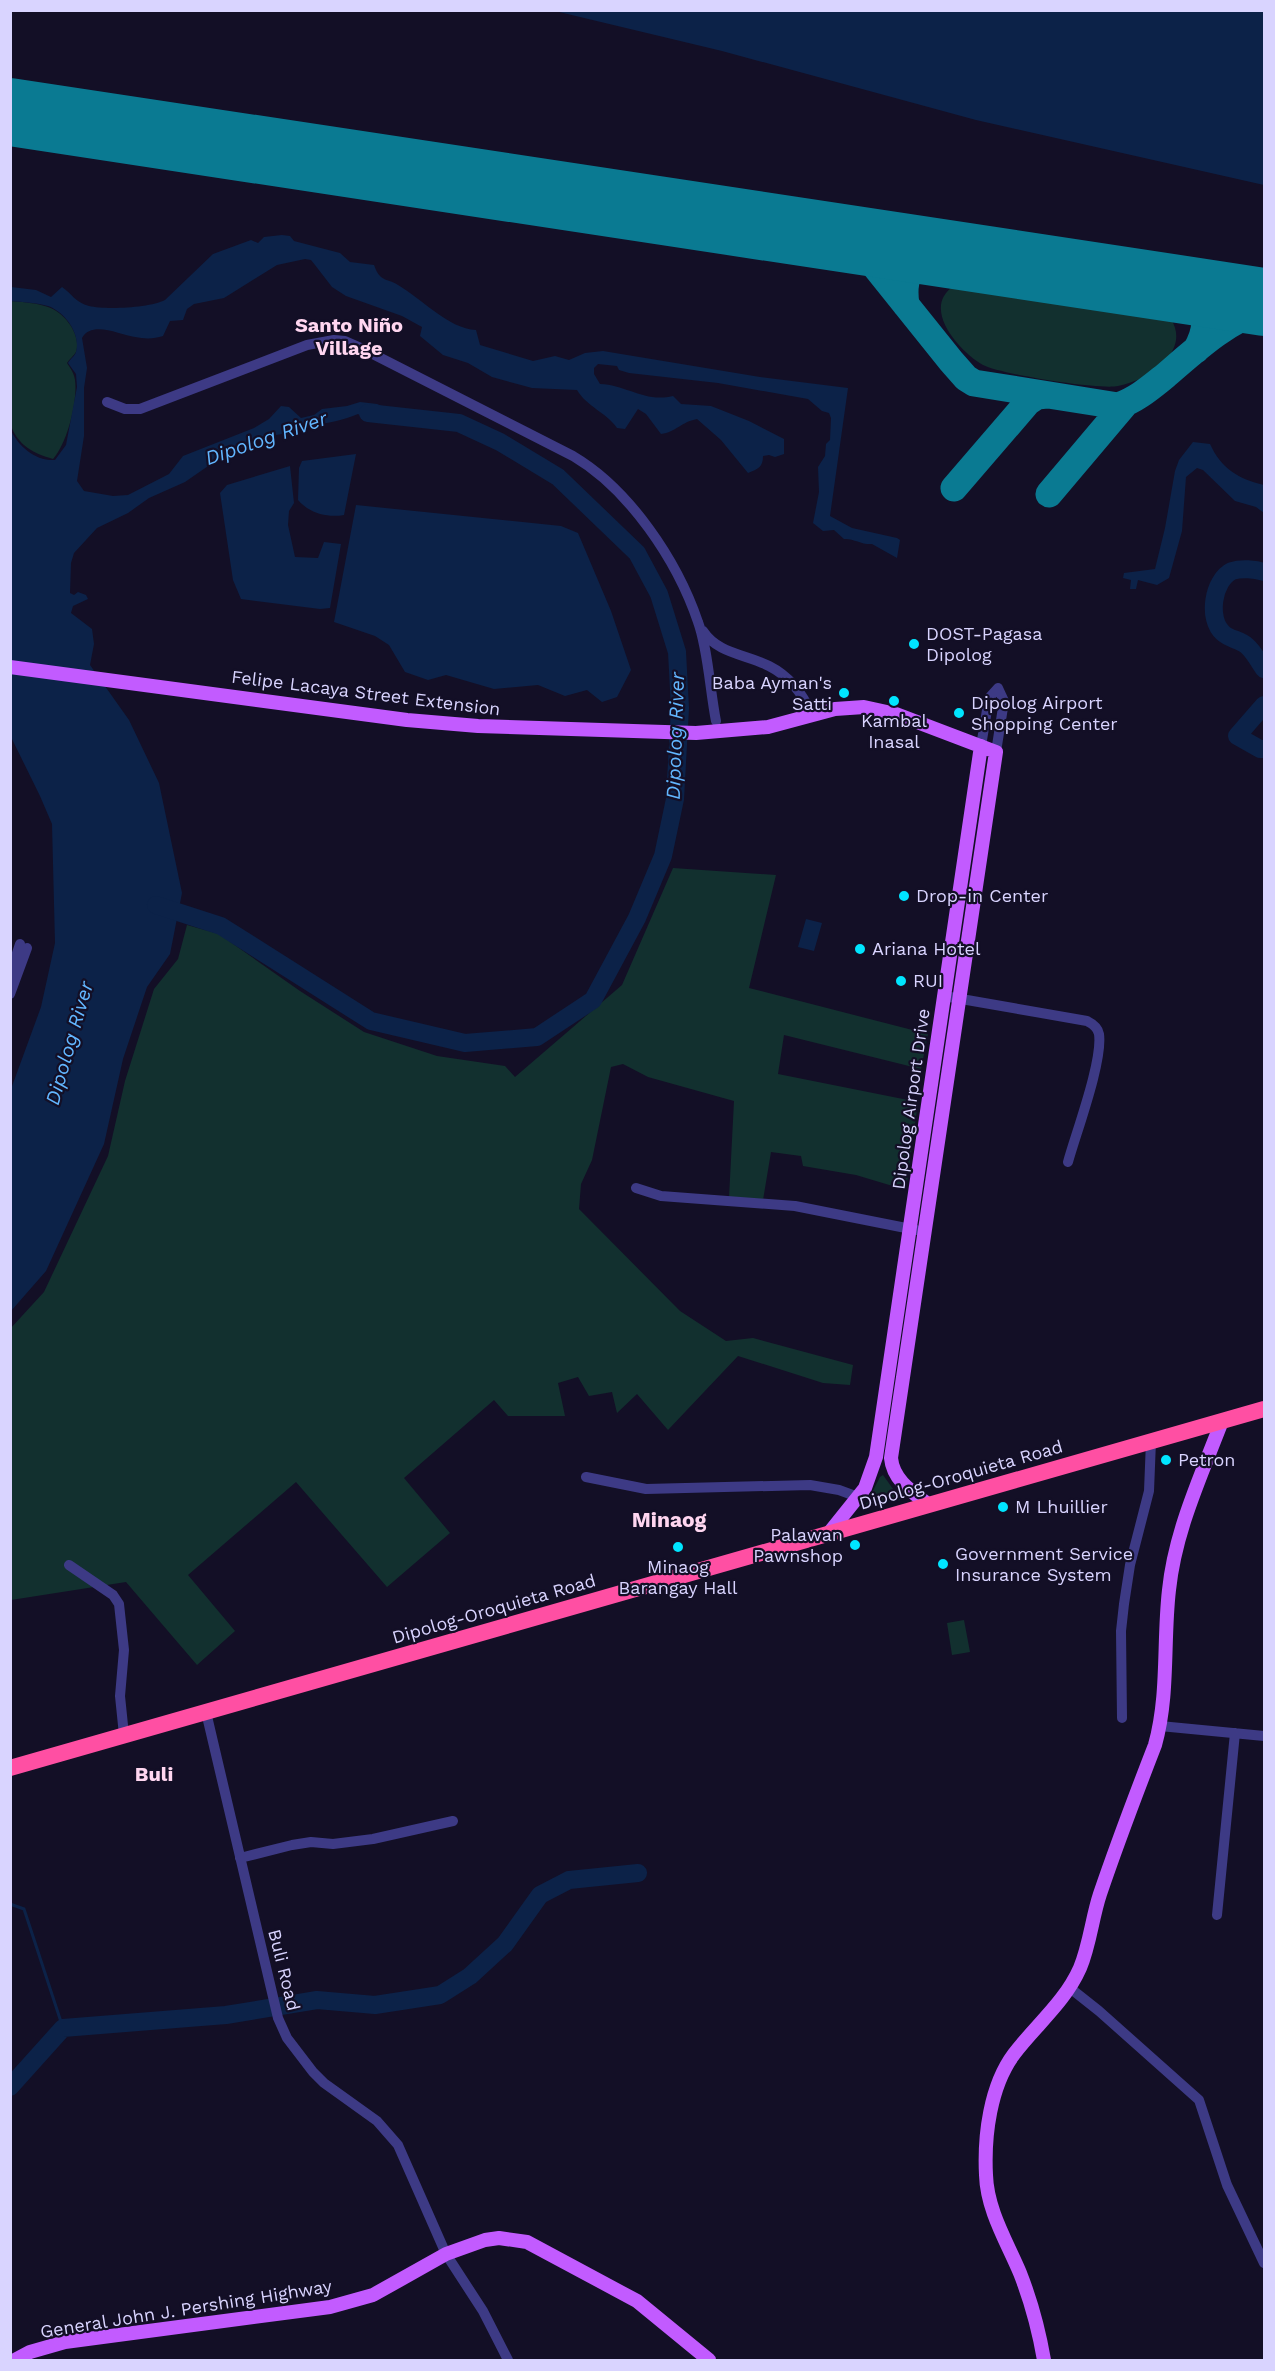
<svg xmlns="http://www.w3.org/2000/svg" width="1275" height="2371" viewBox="0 0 1275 2371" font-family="'Work Sans',sans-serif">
	<rect width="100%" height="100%" fill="#130f26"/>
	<path fill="#12302f" d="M954,286l217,33c9,15 6,28 -5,41 -11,13 -32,23 -48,26 -19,4 -118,-12 -135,-21 -23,-13 -63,-57 -29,-79z
		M11,301c11,1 26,2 37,6 16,5 34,28 28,45 -2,4 -7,7 -9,11 4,6 7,10 8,17 3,21 -8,64 -22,79 -20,-6 -34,-13 -42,-33z
		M673,868l103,7 -27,113 179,46 -7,35 -137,-34 -6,39 140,28 -12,88 -50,-15 -53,-9 -2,-10 -30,-4 -8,48 -34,-2 5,-97 -86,-24 -25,-13 -12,3 -19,93 -11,24 -2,25 101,102 46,30 27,-3 100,27 -3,20 -27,-2 -85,-27 -70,74 -31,-36 -20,19 -5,-21 -23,4 -11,-19 -20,6 7,33h-57l-14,-16 -90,78 46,55 -63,54 -91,-105 -108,93 47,56 -38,34 -71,-83 -115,18 -1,-271 34,-37 64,-136 17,-75 29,-92 24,-30 9,-34 32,9 81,57 64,41 73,24 68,10 10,11 107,-92z
		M883,1475l18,25 -36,6 15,-29z
		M964,1620l6,32 -18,3 -5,-32z"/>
	<path fill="#0c2248" d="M555,11h709v174l-288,-65 -254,-69z
		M282,235l8,1 4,5 46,12 10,9 24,3c2,5 3,8 7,12 5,4 12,4 17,8 23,13 51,44 78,45l4,15 53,16 22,-5 14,4 16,-7 18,-2 157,26 88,11 -18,128 22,12 45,10 3,2 -3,18 -25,-14c-10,1 -19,-6 -28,-5l-10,-9 -11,1 -10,-8 6,-31 -1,-25 7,-11 1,-12 4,-4 1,-22 -2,-5 -7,-2 -14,-12 -90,-16 -89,-10 -10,-3 -2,-4 -19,-2 -4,4v6l6,10c27,1 45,19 73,12l8,8 30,2 38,15 35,18v15l-9,3 -6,-2 -6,1c0,11 -5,13 -15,17l-27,-33 -24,-21c-16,3 -21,13 -36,15l-15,-20 -8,-5 -13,20 -8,-1c-11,-16 -30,-21 -40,-38l-45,-2 -40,-11 -24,-14 -25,-8 -23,-19 2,-9 -20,-11 -56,-20 -14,-9 -17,-22 -4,-5 -6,-1 -28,6 -53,33 -30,6 -7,5 -4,11 -13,1 -7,15c-9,3 -18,3 -28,1 -15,-2 -43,-17 -53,1l5,30 -3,20v48l-7,45 7,10 29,5 15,-1 41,-21 14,-18 71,-28 15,-9 12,-13 8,1 12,11 13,-3 8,-6 25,-3 13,-4 17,2 12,5 2,9 -23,2 -10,-6c-18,7 -38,12 -57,10l-13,9 -18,3 -46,19 -39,27 -36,16 -21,15 -31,15 -23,25 -3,10 -1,30 4,2 4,-3 8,3 2,4 -15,7 -2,7 21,16 2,15 -4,21 39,55 30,63 23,110 -12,61 -23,33 -24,72 -19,85 -58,127 -35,40v-222l30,-82 14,-64 -3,-119 -12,-28 -29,-59 -1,-308c9,18 25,32 45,31l11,-15 11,-58 -1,-13 -8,-11c2,-4 7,-7 8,-11 5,-18 -11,-40 -28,-46 -11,-3 -26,-4 -37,-5v-14l25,3 15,7 11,-10c9,6 14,16 27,19 16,4 61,2 76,-6l48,-46 38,-14 7,3 6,-6z
		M1193,442l17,2c11,24 28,35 54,41v28l-8,-6 -21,-6 -32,-31 -6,-2 -11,9 -4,54 -13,47 -12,7 -19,-5 -2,9h-6l1,-9 -8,-2 1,-5 31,-4 10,-41 10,-57 4,-11z
		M356,454l-12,61c-17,3 -35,-2 -46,-15l1,-32 3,-7z
		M290,466l4,37 -5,8 -1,14 7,32 23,1 6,-16 17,2 -11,64 -10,1 -79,-10 -8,-19 -13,-87 7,-8z
		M356,505l205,21 17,7 33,78 20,59 -14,27 -15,5 -15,-12 -22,6 -27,-11 -44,4 -48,-14 -18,5 -23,-8 -16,-27 -14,-9 -41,-14z
		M806,919l16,4 -8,28 -16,-4z"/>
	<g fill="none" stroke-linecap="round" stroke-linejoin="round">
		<path stroke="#0c2248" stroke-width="3" d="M10,1904l14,5 39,119"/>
		<path stroke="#0c2248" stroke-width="18" d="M1264,572c-9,-3 -23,-4 -32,-1 -19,9 -25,48 -9,62 6,6 18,7 24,13 7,6 12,16 17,23
			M1264,705l-27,31 23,13h4
			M156,905l65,21 150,95 94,22 72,-6 56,-37 44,-82 26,-62 12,-57 5,-91 -3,-56 -18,-58 -22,-41 -79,-76 -58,-35 -41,-19 -91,-10
			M10,2087l53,-59 163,-13 91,-15 58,5 65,-10 30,-19 35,-32 35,-49 29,-15 69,-7"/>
		<path stroke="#0a7a92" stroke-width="27" d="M836,237l22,11 8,7 85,106 15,17 8,5 144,23c18,-6 32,-18 47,-30 29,-25 62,-56 99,-67
			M1181,289c26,18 30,34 15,61
			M906,305c-4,-28 3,-38 26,-54
			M954,488l74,-86 9,-6 10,-1
			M1049,494l76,-90"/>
		<path stroke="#0a7a92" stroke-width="68" d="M10,112l1254,190"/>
		<path stroke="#3d3a85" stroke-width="10" d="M107,402l18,7h15l167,-64 27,-5 11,1 16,7 212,108c56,33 104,104 125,166 10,27 12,69 18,99
			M703,631c15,23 43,23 66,35 20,10 34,28 43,49
			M981,746l8,-48 9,-10 6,13 -8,51
			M10,974l10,-30
			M10,994l17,-46
			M944,996l143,25c6,3 11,7 12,13 4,27 -23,99 -31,128
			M636,1188l25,8 134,10 121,24
			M586,1477l60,12 164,-4 29,5 19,7
			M69,1565l44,30 6,9 5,46 -4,46 4,39
			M206,1712l72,306 9,20 26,34 11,11 53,38 21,24 48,109 37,57 25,49
			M1122,1718l-1,-87 3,-27 6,-39 19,-74 2,-50
			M1160,1726l104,10
			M240,1858l52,-13 19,-3 22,2 40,-5 80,-18
			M1217,1915l18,-182
			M1070,1988l29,23 100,89 28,85 37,78"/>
		<path stroke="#c25bff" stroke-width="14" d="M10,667l397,53 71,6 218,7 72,-6 67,-18 29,-2 32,7 100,38 -105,706c2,22 21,34 37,46
			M829,1533l36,-45 11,-31 105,-711
			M15,2360l15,-8 35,-10 265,-35 43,-12 73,-41 39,-14 14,-2 28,4 110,59 72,59
			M1044,2360c-5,-29 -13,-59 -24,-87 -13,-31 -33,-63 -34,-98 -2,-39 4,-89 28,-121 22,-29 51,-52 66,-86 10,-24 12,-50 20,-74 17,-50 36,-100 55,-149 14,-50 8,-103 14,-155 6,-59 32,-114 53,-169"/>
		<path stroke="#ff4fa3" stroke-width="16" d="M10,1768l1254,-359"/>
	</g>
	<g fill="#00e5ff" stroke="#130f26" stroke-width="2">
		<circle cx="914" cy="644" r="6"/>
		<circle cx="844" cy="693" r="6"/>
		<circle cx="894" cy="701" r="6"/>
		<circle cx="959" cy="713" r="6"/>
		<circle cx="904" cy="896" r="6"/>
		<circle cx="860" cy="949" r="6"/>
		<circle cx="901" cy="981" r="6"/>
		<circle cx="1166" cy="1460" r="6"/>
		<circle cx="1003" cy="1507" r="6"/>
		<circle cx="855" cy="1545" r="6"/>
		<circle cx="678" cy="1547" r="6"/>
		<circle cx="943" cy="1564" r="6"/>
	</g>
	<g text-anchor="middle" stroke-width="4.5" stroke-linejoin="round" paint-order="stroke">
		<g font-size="18" fill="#d9d4ff" stroke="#130f26" text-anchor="start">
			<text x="926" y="640">DOST-Pagasa<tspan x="926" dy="21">Dipolog</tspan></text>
			<text x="832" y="689" text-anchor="end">Baba Ayman's<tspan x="832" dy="21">Satti</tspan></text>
			<text x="971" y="709">Dipolog Airport<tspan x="971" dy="21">Shopping Center</tspan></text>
			<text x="894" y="727" text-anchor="middle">Kambal<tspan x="894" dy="21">Inasal</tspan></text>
			<text x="916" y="902">Drop-in Center</text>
			<text x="872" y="955">Ariana Hotel</text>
			<text x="913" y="987">RUI</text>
			<text x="1178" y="1466">Petron</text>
			<text x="1015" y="1513">M Lhuillier</text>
			<text x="843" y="1541" text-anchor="end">Palawan<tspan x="843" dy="21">Pawnshop</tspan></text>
			<text x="955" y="1560">Government Service<tspan x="955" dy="21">Insurance System</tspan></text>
			<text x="678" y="1573" text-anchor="middle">Minaog<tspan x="678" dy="21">Barangay Hall</tspan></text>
		</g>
		<g font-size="18" fill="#d9d4ff" stroke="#130f26">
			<text transform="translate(366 693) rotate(7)" y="6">Felipe Lacaya Street Extension</text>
			<text transform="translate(911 1099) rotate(-82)" y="6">Dipolog Airport Drive</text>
			<text transform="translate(961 1475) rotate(-16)" y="6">Dipolog-Oroquieta Road</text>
			<text transform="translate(494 1609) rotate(-16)" y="6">Dipolog-Oroquieta Road</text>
			<text transform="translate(284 1970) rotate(76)" y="6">Buli Road</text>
			<text transform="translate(186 2309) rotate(-9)" y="6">General John J. Pershing Highway</text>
		</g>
		<g font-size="20" font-weight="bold" fill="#ffd6f0" stroke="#130f26">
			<text x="349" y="332">Santo Niño<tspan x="349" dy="23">Village</tspan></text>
			<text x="154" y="1781">Buli</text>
		</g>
		<g font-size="20" font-style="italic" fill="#62b6ff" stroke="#130f26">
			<text transform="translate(266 438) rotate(-19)" y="7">Dipolog River</text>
			<text transform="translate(675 736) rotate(-88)" y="7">Dipolog River</text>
			<text transform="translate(69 1043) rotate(-74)" y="7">Dipolog River</text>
		</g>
		<g font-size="21" font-weight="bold" fill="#ffd6f0" stroke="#130f26">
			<text x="669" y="1527">Minaog</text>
		</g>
	</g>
	<rect width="1275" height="2371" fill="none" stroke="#d9d4ff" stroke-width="24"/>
</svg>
